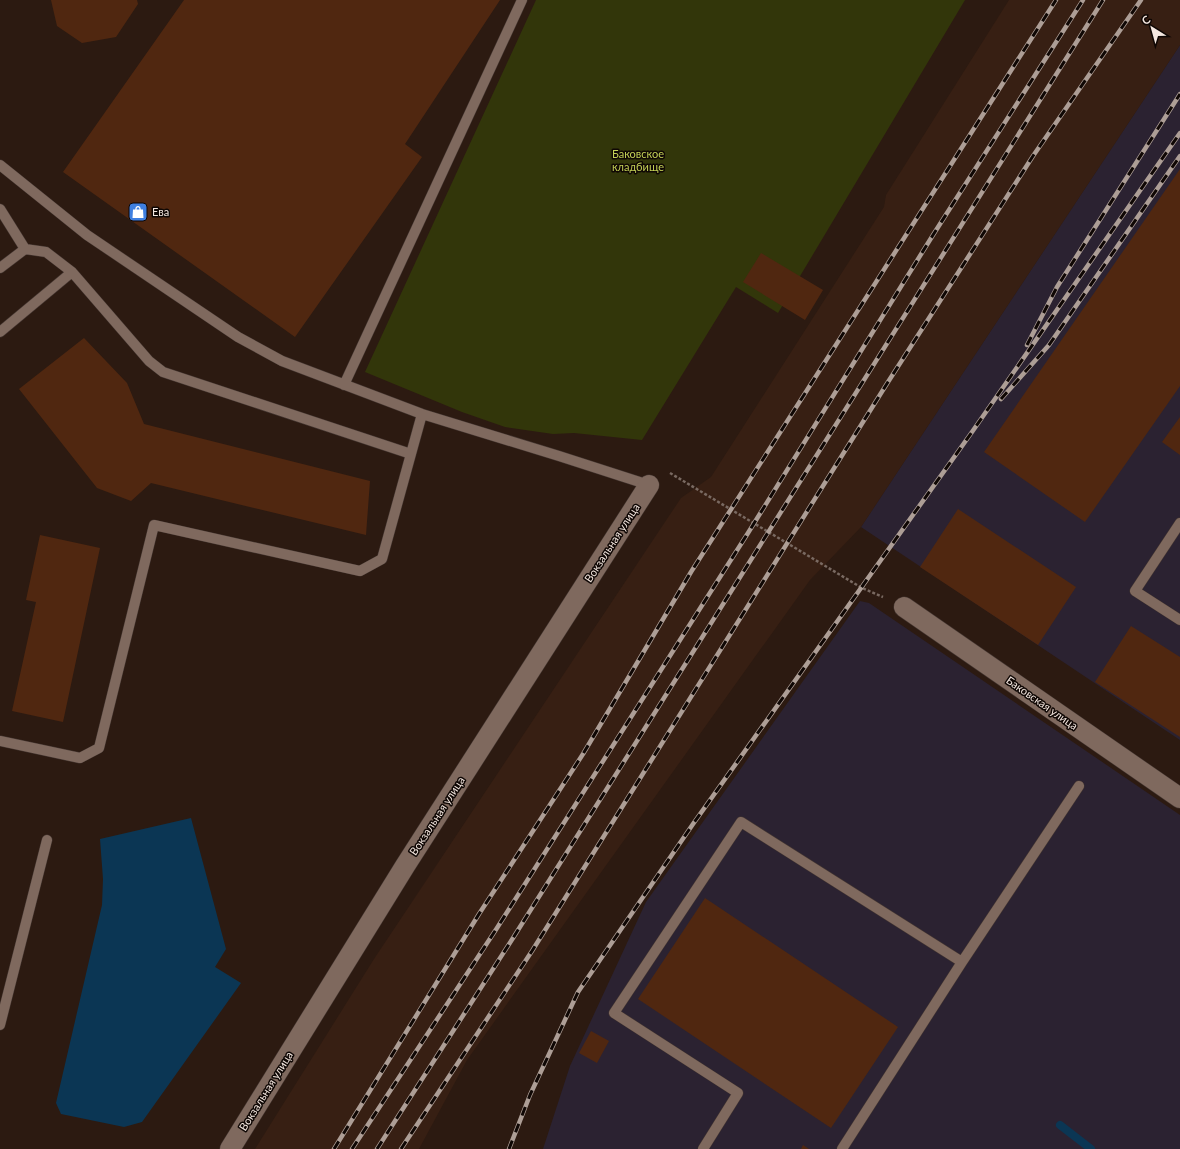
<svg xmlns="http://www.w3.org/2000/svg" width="1180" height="1149" viewBox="0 0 1180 1149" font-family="Lato,sans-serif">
	<rect width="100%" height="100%" fill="#2c1a11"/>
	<path fill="#2b2231" d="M1180,45v695l-319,-213z
		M860,601l9,2 311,212v334h-637l27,-83 76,-164z"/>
	<path fill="#371f13" d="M1009,0h171v45l-319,482 -51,53 -343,480 -48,89h-164l119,-190 307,-461 30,-21 173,-270 2,-12z"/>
	<path fill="#32360a" d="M536,0h429l-187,313 -42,-26 -94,153 -68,-7 -21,1 -48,-7 -43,-15 -97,-40z"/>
	<path fill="#0b3654" d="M191,818l35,131 -11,18 26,16 -99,139 -18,5 -63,-13 -5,-11 46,-198 1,-26 -3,-40z"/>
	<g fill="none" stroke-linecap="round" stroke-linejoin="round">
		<path stroke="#0b3654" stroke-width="8" d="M1060,1125l31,24"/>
	</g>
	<path fill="#502710" d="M51,0h86l1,4 -22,33 -34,6 -25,-17z
		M184,0h316l-95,144 17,13 -127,180 -232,-165z
		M1180,169v217l-95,136 -101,-70z
		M761,253l62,37 -18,30 -62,-38z
		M84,338l43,45 17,41 226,57 -4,54 -215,-52 -20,18 -34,-13 -78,-99z
		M1180,417v38l-18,-13z
		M958,509l118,78 -38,58 -118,-78z
		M40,535l60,13 -37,174 -51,-11 24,-109 -10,-2z
		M1131,626l49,31v80l-85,-55z
		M705,898l193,129 -67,101 -193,-129z
		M591,1031l18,10 -12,22 -18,-10z
		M803,1145l6,4h-8z"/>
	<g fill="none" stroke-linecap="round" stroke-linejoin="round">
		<defs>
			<path id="service" d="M0,165l87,70 151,102 44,24 140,53 137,42 90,29
				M0,209l25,40 21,3 26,20 77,89 14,11 248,82
				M0,268l25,-19
				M0,332l72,-60
				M344,385l178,-385
				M1180,523l-45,68 45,29
				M0,741l80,17 19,-10 55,-223 206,46 22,-12 40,-145
				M0,1025l47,-185
				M703,1149l35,-56 -124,-80 127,-191 221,140
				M842,1149l120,-187 117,-176"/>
			<path id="minor" d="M904,607l276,191
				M230,1149l175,-283 244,-381"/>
		</defs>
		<use href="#service" stroke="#453732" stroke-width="11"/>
		<use href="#minor" stroke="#453732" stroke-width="21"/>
		<path stroke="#796961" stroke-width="2.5" stroke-dasharray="3 2" stroke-linecap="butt" d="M670,473l192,115 21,9"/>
		<use href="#service" stroke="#7f695e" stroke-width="10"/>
		<use href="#minor" stroke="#7f695e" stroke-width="20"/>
		<defs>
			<path id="rail" d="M1027,345l30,-58 123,-193
				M1001,399l48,-54 131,-189
				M334,1149l145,-235 104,-160 108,-182 365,-572
				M352,1149l145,-221 251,-395 185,-298 150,-235
				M377,1149l136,-211 590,-938
				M401,1149l131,-198 356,-569 145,-226 108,-156
				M509,1149l21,-54 48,-103 115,-168 279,-392 208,-299"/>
		</defs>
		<use href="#rail" stroke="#ad9e96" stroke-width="4.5"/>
		<use href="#rail" stroke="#0f0704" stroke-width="3" stroke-dasharray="9" stroke-linecap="butt"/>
	</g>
	<defs>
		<symbol id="shop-square" viewBox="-11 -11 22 22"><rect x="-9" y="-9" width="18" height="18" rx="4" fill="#3f7fe0" stroke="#0f0704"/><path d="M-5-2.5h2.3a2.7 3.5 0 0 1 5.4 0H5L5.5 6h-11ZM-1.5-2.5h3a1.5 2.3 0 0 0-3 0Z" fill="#fff"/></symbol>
	</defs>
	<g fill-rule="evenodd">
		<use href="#shop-square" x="127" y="201" width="22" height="22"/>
	</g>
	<g text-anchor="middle" stroke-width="3" stroke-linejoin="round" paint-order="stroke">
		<g font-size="11" fill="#c3d056" stroke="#0f0704">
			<text x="638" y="158">Баковское<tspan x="638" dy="13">кладбище</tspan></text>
		</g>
		<g font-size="11" fill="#f5e8e1" stroke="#0f0704" text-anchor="start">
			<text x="152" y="216">Ева</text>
		</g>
		<g font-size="11" fill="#f5e8e1" stroke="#0f0704">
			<text transform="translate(612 543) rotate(-57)" y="4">Вокзальная улица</text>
			<text transform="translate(1042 703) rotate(35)" y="4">Баковская улица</text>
			<text transform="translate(437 816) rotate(-57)" y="4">Вокзальная улица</text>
			<text transform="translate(266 1091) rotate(-58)" y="4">Вокзальная улица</text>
		</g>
	</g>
	<g transform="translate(1152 28) rotate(323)" stroke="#0f0704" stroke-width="3" paint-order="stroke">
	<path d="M0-3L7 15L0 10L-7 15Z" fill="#f5e8e1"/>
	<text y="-6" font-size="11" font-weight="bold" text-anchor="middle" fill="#f5e8e1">С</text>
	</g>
</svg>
